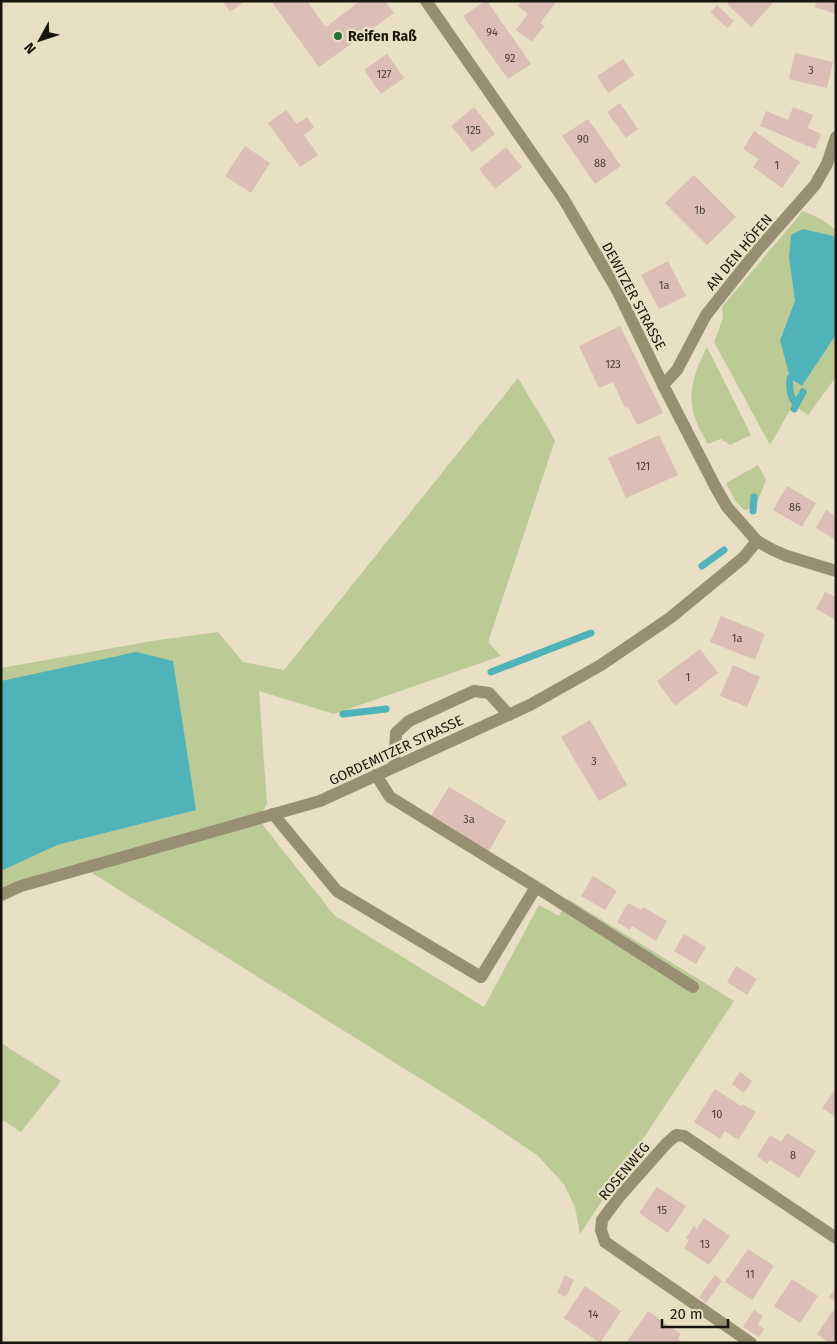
<svg xmlns="http://www.w3.org/2000/svg" width="837" height="1344" viewBox="0 0 837 1344" font-family="'Fira Sans',sans-serif">
	<rect width="100%" height="100%" fill="#e9dfc5"/>
	<path fill="#bcca96" d="M803,211l18,8 15,11v9l-4,-3 -43,22 6,43 -15,39 22,46 34,-51v42l-28,38 -15,-10 -23,40 -56,-103 9,-24 -1,-11z
		M707,347l44,88 -21,10 -9,-6 -13,5c-5,-9 -11,-19 -14,-29 -7,-24 2,-47 13,-68z
		M518,378l37,62 -67,202 13,14 -167,58 -75,-23 8,113 -9,15 76,96 150,92 55,-102 20,11 9,-17 166,102 -154,233 -5,-27 -11,-23 -27,-29 -65,-44 -388,-243 -83,27v-227l151,-27 66,-9 25,30 41,8z
		M758,465l8,15 -11,28 -11,2 -9,-9 -9,-18z
		M1,1043l60,38 -40,51 -20,-13z"/>
	<path fill="#51b3ba" d="M803,229l30,7 3,3v96l-34,51 -12,-8 -10,-38 15,-39 -6,-43 2,-23z
		M136,652l37,9 23,149 -139,35 -56,26v-190z"/>
	<g fill="none" stroke-linecap="round" stroke-linejoin="round">
		<path stroke="#51b3ba" stroke-width="7" d="M790,378c-1,9 -1,20 7,26
			M794,409l9,-17
			M753,511l1,-14
			M702,566l22,-16
			M491,672l100,-39
			M343,714l43,-5"/>
	</g>
	<path fill="#dbbeb5" d="M223,1h22l-15,11z
		M271,1h36l19,26 34,-26h25l9,12 -75,54z
		M485,1h2l44,63 -23,15 -45,-63z
		M522,1h35l-17,22 4,3 -12,16 -16,-12 12,-16 -10,-8z
		M730,1h42l1,2 -22,24 -24,-23z
		M816,1h20v13l-21,-7z
		M717,5l17,16 -7,7 -17,-16z
		M795,53l38,9 -6,26 -38,-9z
		M387,54l17,24 -23,16 -17,-24z
		M623,59l11,16 -26,18 -11,-17z
		M620,103l18,26 -12,9 -19,-26z
		M474,107l21,27 -23,18 -21,-26z
		M793,107l20,8 -5,13 13,6 -6,15 -55,-23 6,-15 22,9z
		M286,110l11,14 10,-7 7,10 -10,8 14,20 -18,12 -32,-44z
		M588,119l33,47 -26,18 -33,-48z
		M754,131l46,31 -18,26 -29,-21 6,-8 -16,-10z
		M245,146l25,17 -19,30 -26,-17z
		M506,147l16,20 -27,22 -16,-20z
		M694,175l42,42 -29,28 -42,-42z
		M668,261l18,35 -27,13 -18,-34z
		M620,326l43,87 -26,12 -9,-18 -3,1 -12,-26 -14,6 -20,-42z
		M659,435l19,40 -52,23 -18,-40z
		M787,486l29,17 -14,24 -29,-17z
		M826,510l10,6v24l-20,-12z
		M825,592l11,5v23l-20,-11z
		M721,616l44,18 -10,26 -45,-18z
		M700,649l18,24 -43,33 -18,-25z
		M733,665l27,12 -13,30 -27,-11z
		M590,720l37,65 -28,16 -38,-64z
		M449,787l57,34 -17,30 -58,-35z
		M593,876l24,15 -12,19 -24,-14z
		M628,903l13,7 2,-3 24,14 -11,20 -24,-15 -2,4 -13,-8z
		M684,934l22,13 -10,17 -22,-13z
		M736,966l21,13 -10,16 -20,-13z
		M740,1072l12,9 -8,12 -12,-9z
		M836,1088v29l-14,-9z
		M715,1089l26,17 1,-2 14,8 -18,28 -13,-9 -5,8 -26,-17z
		M787,1133l29,18 -17,27 -29,-18 -3,4 -10,-8 13,-21 11,7z
		M657,1187l29,19 -18,27 -29,-20z
		M704,1218l26,18 -21,29 -25,-17 5,-8 -3,-2 8,-12 3,3z
		M748,1249l26,17 -22,34 -27,-18z
		M565,1275l9,5 -8,17 -9,-4z
		M715,1275l7,6 -16,22 -7,-6z
		M792,1279l26,17 -18,27 -26,-17z
		M585,1286l36,25 -21,32 -36,-25z
		M836,1287v14l-7,-4z
		M834,1309l2,1v33h-7l-12,-9z
		M754,1310l9,6 -5,8 6,5 -5,8 -16,-10z
		M648,1311l33,23 -3,5 6,4h-58z"/>
	<g fill="none" stroke-linecap="round" stroke-linejoin="round">
		<path stroke="#988e72" stroke-width="12" d="M273,814l64,77 144,86 55,-90 -146,-90 -14,-22
			M536,887l157,100"/>
		<path stroke="#988e72" stroke-width="12" d="M663,385l14,-15 29,-55 50,-63 59,-67 12,-21 9,-27
			M394,767l2,-34 13,-12 65,-30 15,2 20,22
			M1,895l20,-9 299,-85 210,-96 71,-40 69,-47 73,-60 14,-17
			M751,1343l-146,-101 -4,-12 1,-10 17,-23 47,-53 10,-9 8,1 152,102"/>
		<path stroke="#988e72" stroke-width="12" d="M426,1l137,197 54,92 46,95 52,101 12,21 30,34 16,9 14,6 49,15"/>
	</g>
	<circle fill="#296d39" stroke="#e9dfc5" stroke-width="2" cx="338" cy="36" r="5"/>
	<g text-anchor="middle" stroke-width="5" stroke-linejoin="round" paint-order="stroke">
		<g font-size="11" fill="#4a4037">
			<text x="492" y="36">94</text>
			<text x="510" y="62">92</text>
			<text x="811" y="74">3</text>
			<text x="384" y="78">127</text>
			<text x="473" y="134">125</text>
			<text x="583" y="143">90</text>
			<text x="600" y="167">88</text>
			<text x="777" y="169">1</text>
			<text x="700" y="214">1b</text>
			<text x="664" y="289">1a</text>
			<text x="613" y="368">123</text>
			<text x="643" y="470">121</text>
			<text x="795" y="511">86</text>
			<text x="737" y="642">1a</text>
			<text x="688" y="681">1</text>
			<text x="594" y="765">3</text>
			<text x="469" y="823">3a</text>
			<text x="717" y="1118">10</text>
			<text x="793" y="1159">8</text>
			<text x="662" y="1214">15</text>
			<text x="705" y="1248">13</text>
			<text x="750" y="1278">11</text>
			<text x="593" y="1318">14</text>
		</g>
		<g font-size="14" font-weight="bold" fill="#19160d" stroke="#e9dfc5" text-anchor="start">
			<text x="348" y="41">Reifen Raß</text>
		</g>
		<g font-size="14" fill="#19160d" stroke="#e9dfc5">
			<text transform="translate(739 252) rotate(-50)" y="5">AN DEN HÖFEN</text>
			<text transform="translate(634 296) rotate(62)" y="5">DEWITZER STRASSE</text>
			<text transform="translate(396 750) rotate(-25)" y="5">GORDEMITZER STRASSE</text>
			<text transform="translate(624 1171) rotate(-50)" y="5">ROSENWEG</text>
		</g>
	</g>
	<rect width="837" height="1344" fill="none" stroke="#19160d" stroke-width="5"/>
	<g transform="translate(40 40) rotate(230)" stroke="#e9dfc5" stroke-width="4" paint-order="stroke">
	<path d="M0-4L9 19L0 12L-9 19Z" fill="#19160d"/>
	<text y="-8" font-size="14" font-weight="bold" text-anchor="middle" fill="#19160d">N</text>
	</g>
	<path d="M662 1319v8h66v-8" fill="none" stroke="#19160d" stroke-width="2.5"/>
	<text x="670" y="1319" font-size="15" fill="#19160d" stroke="#e9dfc5" stroke-width="4" paint-order="stroke">20 m</text>
</svg>
